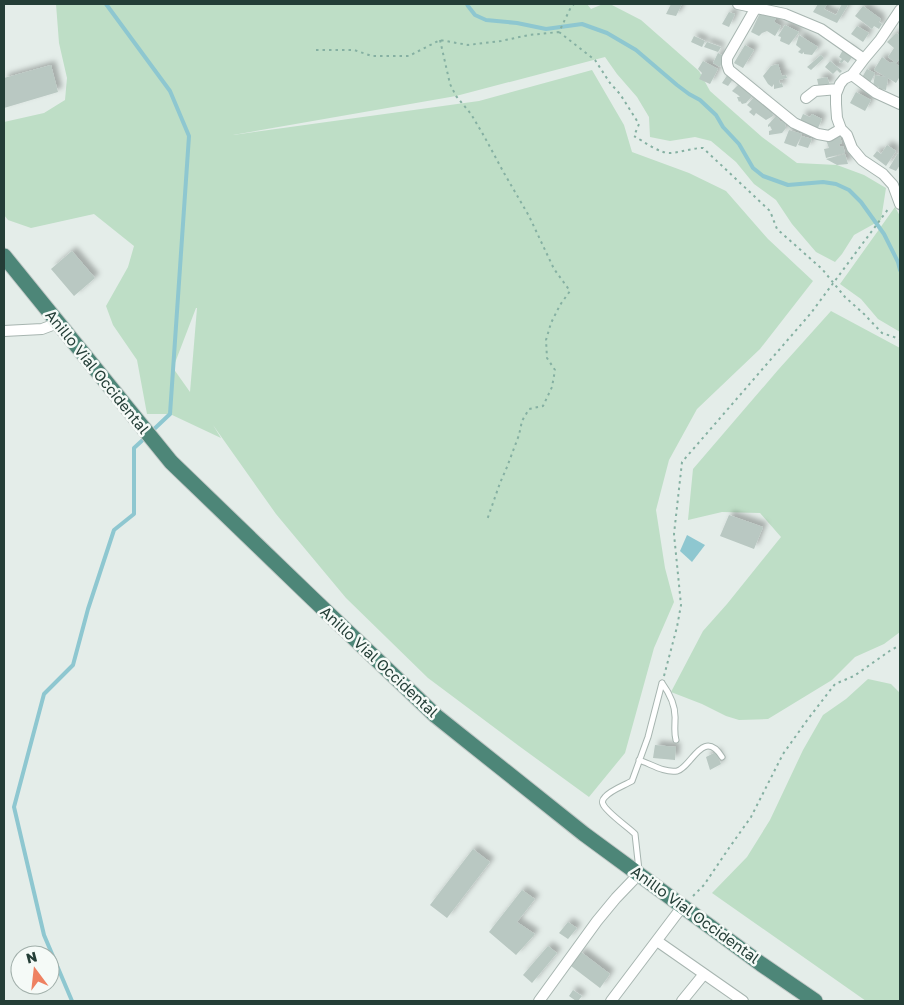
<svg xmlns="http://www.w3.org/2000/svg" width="904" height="1005" viewBox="0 0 904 1005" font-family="'Golos Text',sans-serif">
	<defs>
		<filter id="shadow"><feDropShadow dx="4.5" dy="-4.5" stdDeviation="2.5" flood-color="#0004"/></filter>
	</defs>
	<rect width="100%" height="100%" fill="#e4ede9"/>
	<path fill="#bedec6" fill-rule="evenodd" d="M56,4h531l4,5 12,-5h7l31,16 58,51 11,20 52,46 35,26 40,2 27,10 22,13 -5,32 -27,15 -12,19 -7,8 -19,-10 -24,-28 -16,-24 -22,-16 -18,-22 -25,-21 -16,-4 -25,4 -20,-4 -1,-20 -12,-20 -20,-23 -12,-17 -149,39 -223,39 246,-34 113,-31 32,55 8,27 57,21 37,18 42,48 45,42 -53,68 -63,60 -28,51 -13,50 9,58 9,34 -20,46 -29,105 -36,44 -70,-51 -91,-68 -82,-80 -70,-84 -63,-89 8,13 -51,-24h-23l-10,-54 -24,-35 -7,-19 22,-39 6,-21 -40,-32 -63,14 -23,-8 -4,-5v-93l40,-9 21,-13 2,-22 -8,-35zM196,308h1l-7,84 -17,-24z
		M895,207l5,9v116l-22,-13 -17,-20 -21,-15z
		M831,311l69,37v284l-16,12 -29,13 -23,23 -64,39 -29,1 -13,-4 -24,-12 -31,-12 32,-61 24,-27 54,-67 -21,-24 -38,-1 -34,8 5,-51 85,-99z
		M868,679l23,5 9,9v308h-34l-154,-108 35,-36 23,-37 33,-70 20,-35 23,-16z"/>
	<path fill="#8ec7d0" d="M687,535l18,10 -13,17 -12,-11z"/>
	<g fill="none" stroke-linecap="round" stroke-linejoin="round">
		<path stroke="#8ec7d0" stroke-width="4" d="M106,4l64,87 19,45 -19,278 -19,18
			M467,4l1,2 7,9 11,5 31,3 29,6 36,-5 25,9 29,17 41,35 12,9 11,6 16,15 7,12 16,17 14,24 10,8 25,9 35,-3 13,2 13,6 12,12 23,32 14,28 2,8
			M72,1001l-28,-66 -30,-128 30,-113 29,-29 15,-56 26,-79 20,-16v-66l12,-11"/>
	</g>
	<path fill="#b9c8c2" filter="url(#shadow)" d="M671,4h11l-6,12 -10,-2z
		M818,4h9l-3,5 12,6 6,-11 6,1 -11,18 -24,-11z
		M863,6l18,13 -2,3 3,2 -3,5 -5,-3 -2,3 -17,-13z
		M761,11l15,7 -2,4 7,4 -6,10 -8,-5 -5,2 -3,3 -8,-4z
		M729,12l6,2 -6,13 -7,-3z
		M785,25l14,7 -10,13 -9,-4 1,-4 -3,-1z
		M857,26l12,7 -6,9 -12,-8z
		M896,33l4,2v23l-4,5 -8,-6 6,-9 -7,-6z
		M799,35l19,12 -6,8 -8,-1v-2l-2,2 -4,-2 3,-3 -5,-4z
		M694,36l11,5 -3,6 -11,-5z
		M707,42l14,5 -3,5 -14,-5z
		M745,45l9,5 -11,18 -9,-5z
		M844,48l10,6 -6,9 -4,-3 -2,3 -3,-1 3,-3 -3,-2z
		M718,53l6,3 -4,11 -7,-4z
		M821,55l3,3 -13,12 -4,-3z
		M882,57l8,6 4,-1 6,5v9l-4,7 -8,-5 -2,12 -7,-1v-2l-6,-1 2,-11 11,2 -12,-7z
		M703,61l15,8 -8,15 -11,-5 3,-6 -4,-4z
		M830,61l12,10 -2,2 -3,-3 -4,4 -8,-7z
		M778,64l4,12 4,-1 1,3 -8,2 1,4 2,-1 1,4 -9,2v-5l-2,3 -4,-3 -5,-8 8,-10z
		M51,65l7,27 -54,16v-30z
		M867,69l8,4 -5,10 -9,-4z
		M728,74l6,4 -6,8 -6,-3z
		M827,77l3,8 -11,3 -2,-9z
		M740,83l14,11 -8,9 -4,1 -2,-3 -1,1 -2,-5h3l-2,-2 -6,-4z
		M856,92l15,8 -6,11 -15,-8z
		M756,95l13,15 3,-2 1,8 -7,4 -10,-7 -2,3 -5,-4 3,-3 -5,-4z
		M803,114l7,3 2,-3 10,5 -5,11 -17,-9z
		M775,117h2l4,5 2,-2 3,2 -1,2 1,4 -4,5 -13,2v-4l3,-1 -2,-4 -2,1v-2z
		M789,130l13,4 -6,13 -12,-4z
		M802,136l10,3 -4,9 -10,-3z
		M840,137l2,6 -3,1 1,3 3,-1 2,7 -19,5 -2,-9 5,-1 -3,-8z
		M887,145l9,6 -10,15 -13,-10 4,-5 4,3z
		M898,153l2,1v11l-4,6 -7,-3z
		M845,154l3,10 -11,1 -11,-6z
		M72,251l23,27 -21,18 -23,-27z
		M729,515l34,12 -9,22 -34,-13z
		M655,745l21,2 -1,13 -22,-2z
		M716,752l5,12 -11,6 -4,-13z
		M473,849l17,13 -43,56 -17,-13z
		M522,890l13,9 -18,23 18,12 -19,21 -27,-23z
		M568,922l9,6 -9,11 -9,-6z
		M548,946l9,7 -25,30 -9,-8z
		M581,952l29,22 -10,14 -29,-22z
		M573,990l9,6 -4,5h-2l-7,-5z"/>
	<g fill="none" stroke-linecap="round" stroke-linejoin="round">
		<defs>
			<path id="service" d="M662,683c8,11 14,23 13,37 0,8 -1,13 1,20
				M639,760c12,4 25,13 38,11 14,-3 26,-44 45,-14
				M639,870l-4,-36c-7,-7 -29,-22 -32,-30 -1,-2 0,-5 2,-7 6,-7 18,-11 27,-16l16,-44 14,-54"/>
			<path id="minor" d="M738,4l47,10 36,15 43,30
				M758,4l-31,54v6l2,6 65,53 24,11 11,2 12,-7
				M900,10l-20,30 -16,19 -12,16 -8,4 -4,5 -4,10v10l1,14 4,11 6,6 5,13 10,12 21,14 10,11 7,19
				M852,75l24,18 24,11
				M806,98l9,-7 23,-2
				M4,331l38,-2 16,-6
				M657,941l86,60
				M539,1001l58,-80 19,-23 23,-24
				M611,1001l71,-94
				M682,1001l22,-27"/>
			<path id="trunk" d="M4,256l167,206 142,137 123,117 148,118 177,130 54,37"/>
		</defs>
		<use href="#service" stroke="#a7b5b0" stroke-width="7"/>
		<use href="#minor" stroke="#a7b5b0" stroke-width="12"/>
		<use href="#trunk" stroke="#c2c9c7" stroke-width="17"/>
		<path stroke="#85b0a2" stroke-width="2" stroke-dasharray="2.5 4" stroke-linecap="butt" d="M559,32l36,28 15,23 10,11 19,30 -5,12c9,5 26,18 37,17 11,-1 21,-5 32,-5l67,63 7,18 45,40 23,28 19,17 18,19 18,6
			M440,40l10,44 6,12 15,18 13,22 20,37 25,43 25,53 16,22 -10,14 -9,18 -5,17 1,18 8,12 -3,17 -9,19 -14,3 -7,12 -3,14 -12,32 -7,16 -13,37
			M316,50h38l18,6h37l31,-16 28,5 33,-4 28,-6 30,-3 12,-25 3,-3
			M664,676l13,-49 4,-22 -7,-71 8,-72 129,-149 78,-105
			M693,896l11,-11 25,-37 22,-31 32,-63 25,-35 27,-35 19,-8 37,-26 9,-5"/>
		<use href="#service" stroke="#fff" stroke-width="5"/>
		<use href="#minor" stroke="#fff" stroke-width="10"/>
		<use href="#trunk" stroke="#4d8678" stroke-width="15"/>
	</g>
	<g text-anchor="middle" stroke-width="5" stroke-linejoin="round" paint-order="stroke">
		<g font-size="15" fill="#243e37" stroke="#f5faf7">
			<text transform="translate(97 372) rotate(51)" y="5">Anillo Vial Occidental</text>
			<text transform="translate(379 662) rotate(43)" y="5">Anillo Vial Occidental</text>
			<text transform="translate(695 915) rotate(36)" y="5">Anillo Vial Occidental</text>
		</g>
	</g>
	<rect width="904" height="1005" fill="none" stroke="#243e37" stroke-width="10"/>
	<g transform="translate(35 970) rotate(345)"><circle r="24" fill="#f5faf7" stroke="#a1afaa"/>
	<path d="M0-4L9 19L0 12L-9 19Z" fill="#ee8161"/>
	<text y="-8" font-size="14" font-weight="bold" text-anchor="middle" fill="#243e37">N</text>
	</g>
</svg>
